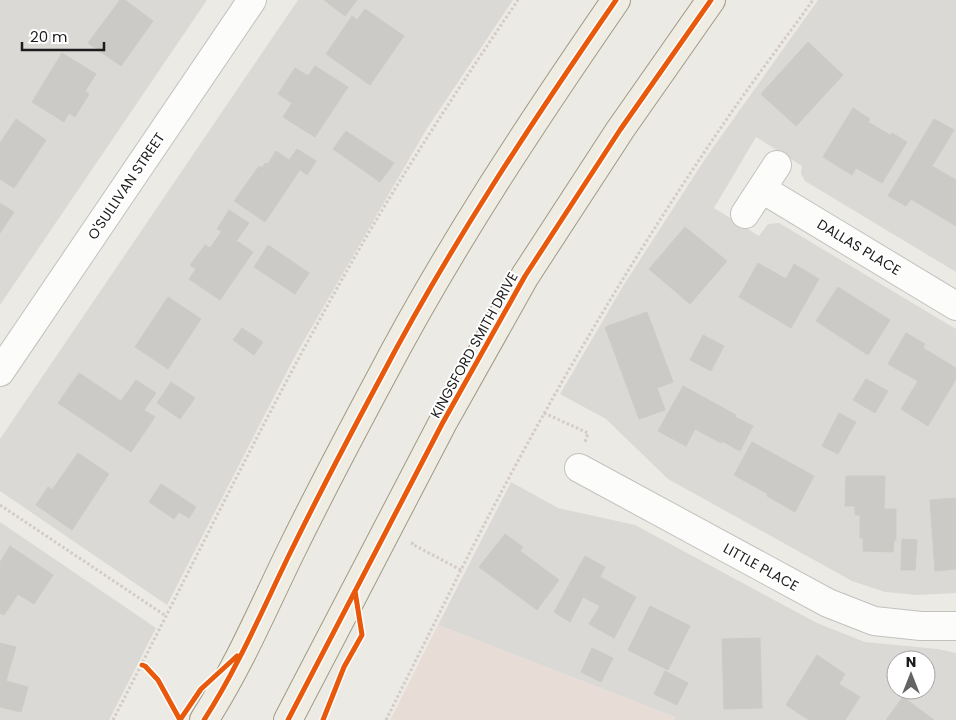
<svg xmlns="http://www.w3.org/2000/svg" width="956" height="720" viewBox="0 0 956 720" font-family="Poppins,sans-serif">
	<rect width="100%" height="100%" fill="#ebeae5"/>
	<path fill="#dad9d6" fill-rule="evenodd" d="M0,0h207l-207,305z
		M298,0h215l-87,130 -132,228 -127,247 -167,-114v-52z
		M818,0h138v272l-151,-91 -4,-7 1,-8 -46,-29 -42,71 45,28 9,-12 11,-1 177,106v264l-39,2 -32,-3 -33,-11 -184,-102 -62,-60 -46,-25 63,-108 84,-130z
		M511,482l47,26 77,17 182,98 48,19 73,7 18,4v67h-282l1,-3 -237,-92zM896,660h30v30h-30z
		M0,522l156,106 -47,92h-109z"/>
	<path fill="#e8dcd7" d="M438,625l237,92 -1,3h-284z"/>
	<path fill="#cccac6" stroke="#cecbc6" d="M120,0h5l28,21 -32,45 -33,-23z
		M324,0h33l-12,16z
		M365,9l39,27 -34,49 -44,-31 26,-38 5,4z
		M808,42l35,33 -47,51 -35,-32z
		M62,53l34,21 -11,17 4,3 -14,23 -6,-4 -5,9 -32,-20z
		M315,66l33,21 -33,50 -32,-20 9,-14 -14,-9 17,-26 13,8z
		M853,108l17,11 -2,3 22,13 2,-2 15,9 -25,41 -26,-15 -4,7 -29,-18z
		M16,119l30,21 -32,48 -14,-9v-36z
		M934,119l20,11 -22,36 24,14v46l-45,-27 -5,7 -18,-10z
		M346,131l48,32 -14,19 -47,-33z
		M297,149l19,12 -9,14 -7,-5 1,-2 -12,-8z
		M276,151l25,17 -36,54 -31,-21 25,-35 3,2 3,-5 3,1z
		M0,203l14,9 -14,21z
		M229,210l20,13 -12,17 -20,-11z
		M685,227l42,34 -37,43 -41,-35z
		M222,231l31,21 -33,48 -31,-21 7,-10 -6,-4 15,-20 5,3z
		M268,245l41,28 -14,21 -41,-27z
		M758,263l28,16 8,-15 25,15 -28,49 -52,-31z
		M838,287l52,33 -22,35 -52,-34z
		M168,297l33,22 -33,50 -33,-22z
		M647,312l26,70 -16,6 8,22 -26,9 -34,-92z
		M242,328l21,14 -9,13 -21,-15z
		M906,333l19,11 -2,4 33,20v11l-28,47 -27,-17 17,-28 -30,-17z
		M703,335l21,11 -13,25 -21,-11z
		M79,373l42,28 15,-21 20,13 -12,17 11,7 -24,35 -73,-49z
		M866,379l22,12 -13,22 -22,-13z
		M171,382l24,16 -15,21 -23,-16z
		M683,386l53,29 -15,28 -26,-14 -9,17 -28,-15z
		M839,413l17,9 -18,32 -16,-8z
		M735,417l18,9 -13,25 -18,-10z
		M752,442l62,34 -19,36 -28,-16 1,-2 -34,-19z
		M78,453l31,21 -37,56 -36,-25 12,-18 4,3z
		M846,476h39l-1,33h12v31h-2l-1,12 -30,-1v-13h-3v-23h-5v-9h-10z
		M161,484l35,23 -7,11 -10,-6 -5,7 -25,-17z
		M956,498v71l-21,2 -5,-71z
		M505,534l18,13 -3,4 39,29 -22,30 -58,-43z
		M902,539l15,1 -2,30h-14z
		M10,546l43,29 -19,29 -16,-10 -14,21 -4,-2v-51z
		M585,556l20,11 -5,10 36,20 -22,41 -25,-14 11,-18 -17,-9 -13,25 -16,-10z
		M650,606l40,20 -22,44 -40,-20z
		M760,638l2,70 -38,1 -2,-70z
		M0,643l16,4 -10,34 22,6 -7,25 -21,-5z
		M592,648l21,10 -12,24 -20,-10z
		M817,655l28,19 -6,10 21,13 -15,23h-36l-23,-15z
		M665,671l23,12 -11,22 -23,-11z
		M903,697l31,23h-48z"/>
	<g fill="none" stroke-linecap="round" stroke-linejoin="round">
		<defs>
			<path id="minor" d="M762,189l194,117
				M745,214l32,-49
				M0,372l252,-372
				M579,468l249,135 46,18 47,5h35"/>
			<path id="major" d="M204,720c35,-54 60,-114 88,-171 28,-57 58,-114 88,-170 69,-132 152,-257 236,-379
				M288,720l154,-296 83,-148 95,-146 91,-130"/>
		</defs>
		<use href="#minor" stroke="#c2c1bf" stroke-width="30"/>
		<use href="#major" stroke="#9f9a84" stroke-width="30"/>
		<path stroke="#d4cac6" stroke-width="3" stroke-dasharray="2.5 2.5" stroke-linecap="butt" d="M544,413l44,20 -3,9
			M0,505l166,111
			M413,542l-1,2 49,26c77,-153 164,-302 261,-444 29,-43 61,-84 91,-126
			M113,720c78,-151 152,-305 236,-453 52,-92 110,-180 169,-267
			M386,720l75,-150"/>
		<use href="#minor" stroke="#fcfcfb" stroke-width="28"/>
		<use href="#major" stroke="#efece4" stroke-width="28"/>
		<defs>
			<path id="cycleway" d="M142,665l3,1 13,14 22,40 21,-31 36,-33
				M204,720c35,-54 60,-114 88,-171 28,-57 58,-114 88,-170 69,-132 152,-257 236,-379
				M288,720l154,-296 83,-148 95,-146 91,-130
				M323,720l21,-53 18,-32 -7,-44"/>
		</defs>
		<use href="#cycleway" stroke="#fff" stroke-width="8"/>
		<use href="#cycleway" stroke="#e8590c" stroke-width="5"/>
	</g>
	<g text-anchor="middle" stroke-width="4" stroke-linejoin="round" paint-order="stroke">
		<g font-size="14" fill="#1c1c1c" stroke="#fff">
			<text transform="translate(126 186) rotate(-56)" y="5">O'SULLIVAN STREET</text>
			<text transform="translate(859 247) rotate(31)" y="5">DALLAS PLACE</text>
			<text transform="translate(474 345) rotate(-61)" y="5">KINGSFORD SMITH DRIVE</text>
			<text transform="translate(761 567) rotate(29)" y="5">LITTLE PLACE</text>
		</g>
	</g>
	<g transform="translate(911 675)"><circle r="24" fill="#ffffff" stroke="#a4a4a4"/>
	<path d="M0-4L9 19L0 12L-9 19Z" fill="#646462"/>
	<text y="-8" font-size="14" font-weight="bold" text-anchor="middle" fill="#1c1c1c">N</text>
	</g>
	<path d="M22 42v8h82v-8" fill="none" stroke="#1c1c1c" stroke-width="2.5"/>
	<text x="30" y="42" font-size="15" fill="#1c1c1c" stroke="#ffffff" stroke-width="4" paint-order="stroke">20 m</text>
</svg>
